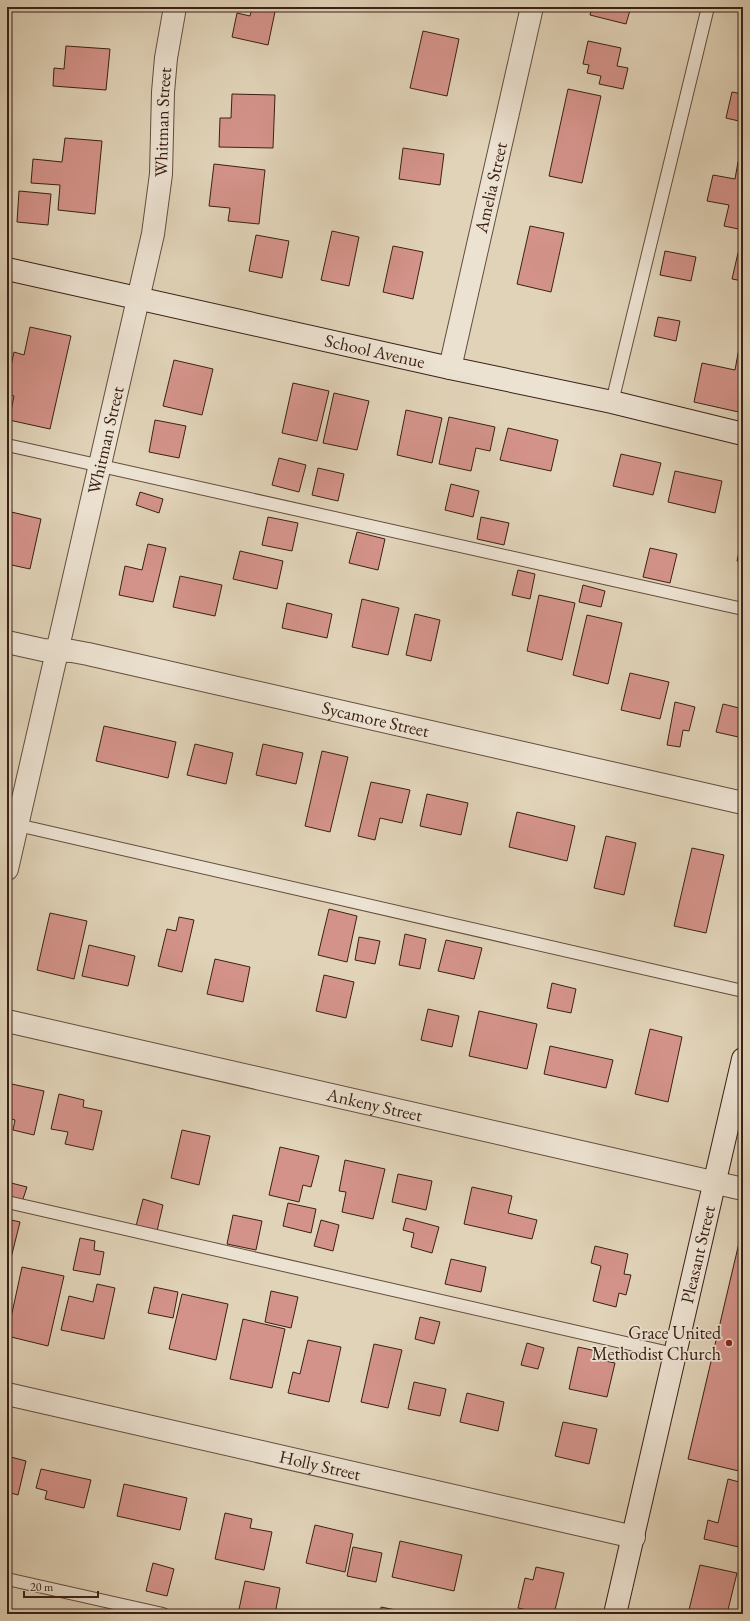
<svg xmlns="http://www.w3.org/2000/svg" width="750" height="1621" viewBox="0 0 750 1621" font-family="'EB Garamond',serif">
	<rect width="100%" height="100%" fill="#e1d3b8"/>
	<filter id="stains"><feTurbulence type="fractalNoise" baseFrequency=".005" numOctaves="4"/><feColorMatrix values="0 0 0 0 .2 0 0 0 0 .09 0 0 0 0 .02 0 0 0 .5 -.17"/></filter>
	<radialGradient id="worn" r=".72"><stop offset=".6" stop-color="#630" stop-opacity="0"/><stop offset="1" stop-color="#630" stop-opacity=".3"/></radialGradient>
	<path fill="#d4938a" stroke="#3a2016" d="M248,7h28l-8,38 -36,-8 5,-24 13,3 2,-8z
		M592,7h39l-5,17 -36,-9z
		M423,31l36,8 -12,57 -37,-8z
		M588,41l33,7 -4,18 11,2 -5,21 -24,-5 2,-8 -14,-3 2,-8 -6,-1z
		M66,46l44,3 -4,41 -53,-4 1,-18 10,1z
		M568,89l33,7 -19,87 -33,-7z
		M732,92l11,2v28l-17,-4z
		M232,94l43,1 -2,53 -54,-1 1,-29h11z
		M65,138l37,3 -7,73 -37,-4 2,-25 -29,-2 2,-24 29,3z
		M403,148l41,6 -4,31 -41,-6z
		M738,162l5,1v67l-19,-4 5,-21 -22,-4 6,-26 22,4z
		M214,164l51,6 -6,54 -31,-3 2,-13 -21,-2z
		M19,191l32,3 -3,31 -31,-3z
		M530,226l34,7 -13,59 -34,-8z
		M332,231l27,6 -10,49 -28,-6z
		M256,235l33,6 -7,37 -33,-7z
		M393,246l30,6 -10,47 -30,-7z
		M665,251l31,6 -5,24 -31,-6z
		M738,253l5,1v27l-11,-2z
		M658,317l22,4 -4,20 -22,-5z
		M30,327l41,9 -21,93 -41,-9 5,-24 -7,-2v-10l7,-32 10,3z
		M739,348l4,1v64l-49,-11 8,-39 33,7z
		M174,360l39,9 -11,46 -39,-9z
		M293,383l36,8 -12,50 -35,-8z
		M334,393l35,8 -12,49 -34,-7z
		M406,410l36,8 -10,45 -35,-8z
		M449,417l46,10 -5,24 -14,-3 -5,23 -32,-7z
		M155,420l31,6 -7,32 -30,-6z
		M508,428l50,12 -7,31 -51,-11z
		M621,454l40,9 -8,32 -40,-9z
		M279,458l27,7 -7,27 -27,-7z
		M318,468l26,6 -6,27 -26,-6z
		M675,471l47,10 -7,32 -47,-11z
		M451,484l28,7 -6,26 -28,-7z
		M140,492l23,7 -4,14 -23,-8z
		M7,511l34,8 -11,50 -23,-5z
		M268,517l30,6 -6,28 -30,-6z
		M481,517l28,6 -5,22 -27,-6z
		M357,532l28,7 -7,31 -29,-7z
		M743,534v28l-6,-1z
		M148,544l18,4 -13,54 -34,-7 6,-29 17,4z
		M650,548l27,6 -7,29 -27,-6z
		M240,551l43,10 -6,28 -44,-10z
		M518,570l17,4 -5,25 -18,-4z
		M180,576l42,9 -7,31 -42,-9z
		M583,585l22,6 -4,16 -22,-5z
		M539,595l36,8 -13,57 -35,-9z
		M362,599l37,9 -11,47 -36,-8z
		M287,603l45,11 -5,24 -45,-10z
		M415,614l25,6 -9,41 -25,-6z
		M587,615l35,8 -14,61 -35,-9z
		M743,639v12h-3z
		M630,673l39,9 -9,37 -39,-9z
		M675,702l20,5 -6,24 -6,-1 -3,17 -13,-2z
		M723,704l20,5v29l-27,-6z
		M104,726l72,16 -8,36 -72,-17z
		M195,744l38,9 -7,31 -39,-9z
		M263,744l40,9 -7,31 -40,-9z
		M322,751l26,6 -18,75 -25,-6z
		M371,782l39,8 -8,33 -22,-5 -5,22 -17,-4z
		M427,794l41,9 -7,32 -41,-9z
		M517,812l58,14 -8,35 -58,-14z
		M606,836l30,7 -12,52 -30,-7z
		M692,848l32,7 -18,78 -32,-7z
		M329,909l28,7 -10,46 -29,-7z
		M50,913l37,8 -13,58 -37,-9z
		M179,917l15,3 -12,52 -24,-6 9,-37 9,2z
		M405,934l21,5 -6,30 -21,-4z
		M359,937l21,4 -5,23 -20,-4z
		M446,940l36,8 -8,31 -36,-8z
		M89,945l46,11 -7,30 -46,-10z
		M215,959l35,8 -7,35 -36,-8z
		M324,975l30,7 -8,36 -30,-7z
		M552,983l24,6 -5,24 -24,-5z
		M428,1009l31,7 -7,31 -31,-7z
		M479,1011l58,13 -10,45 -58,-13z
		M650,1029l32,8 -14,65 -33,-8z
		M550,1046l63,14 -7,28 -62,-14z
		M7,1083l37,8 -10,44 -21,-5 2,-10 -8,-2z
		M59,1094l25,6 -1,7 19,4 -9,39 -28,-6 3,-12 -17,-3z
		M182,1130l28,6 -11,49 -28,-7z
		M280,1147l39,9 -8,31 -8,-2 -4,17 -30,-7z
		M345,1160l40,9 -12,50 -31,-7 4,-20 -7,-1z
		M398,1174l34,7 -6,29 -34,-8z
		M7,1182l20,5 -5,15 -15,-4z
		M472,1187l40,9 -4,17 29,7 -5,19 -68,-15z
		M143,1199l20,6 -6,26 -21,-5z
		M288,1203l28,6 -5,24 -28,-7z
		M233,1215l29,6 -6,29 -29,-6z
		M406,1218l33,9 -7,26 -21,-6 3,-14 -11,-3z
		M7,1219l13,3 -9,36 -4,-1z
		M321,1220l18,5 -6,26 -19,-5z
		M743,1226v246l-55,-13z
		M80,1238l15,3 -1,9 10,2 -4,23 -27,-5z
		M595,1246l33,8 -4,20 7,1 -5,20 -7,-2 -3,14 -23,-6 8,-35 -10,-3z
		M451,1259l35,8 -5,25 -36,-8z
		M22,1267l42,9 -16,70 -41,-10z
		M97,1284l18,4 -11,51 -43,-9 8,-34 24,6z
		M154,1287l24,5 -5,26 -25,-5z
		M271,1291l27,6 -7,31 -26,-6z
		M182,1294l46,10 -12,56 -47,-11z
		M420,1317l20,5 -6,22 -19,-5z
		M243,1319l42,10 -13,59 -42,-9z
		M308,1340l33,7 -12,55 -41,-9 5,-21 7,2z
		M527,1343l17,5 -6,21 -17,-4z
		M374,1344l28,6 -14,58 -27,-6z
		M578,1347l23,5 -1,8 15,3 -8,34 -38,-8z
		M414,1382l32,7 -6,27 -32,-7z
		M467,1393l37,9 -6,29 -38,-9z
		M563,1422l34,7 -8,35 -34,-8z
		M7,1456l19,5 -8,34 -11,-3z
		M41,1469l50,11 -7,28 -39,-9 2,-8 -11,-3z
		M728,1479l15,4v65l-39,-9 4,-19 10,3z
		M124,1484l63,14 -7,32 -63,-14z
		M225,1513l27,6 -2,9 22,4 -8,38 -49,-11z
		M315,1525l38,9 -8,38 -39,-9z
		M400,1541l62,14 -8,36 -62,-14z
		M353,1547l29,6 -6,29 -29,-6z
		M153,1563l21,6 -7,27 -21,-5z
		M700,1565l37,8 -10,41h-39z
		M536,1567l28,6 -10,41h-9l-27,-6 7,-30 8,2z
		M245,1581l35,7 -5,26h-37z
		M381,1607l30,6v1h-31z"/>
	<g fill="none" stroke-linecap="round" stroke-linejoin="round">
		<defs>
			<path id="lane" d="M612,402l96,-395
				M7,445l736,164
				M13,824l730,167
				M7,1202l667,152
				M7,1579l156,35"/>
			<g id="street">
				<path id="s1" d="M450,368l82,-361"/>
				<path id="s2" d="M7,642l36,8 29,1 16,3 655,149"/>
				<path id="s3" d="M7,869l146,-635 8,-60 2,-82 3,-34 9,-51"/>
				<path id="s4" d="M7,1021l736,168"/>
				<path id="s5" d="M7,1394l627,143"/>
			</g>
			<g id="secondary">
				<path id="s6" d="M7,269l443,99 162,34 131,32"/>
				<path id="s7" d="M615,1614l128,-555"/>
			</g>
		</defs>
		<use href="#lane" stroke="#644d3e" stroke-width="14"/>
		<use href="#street" stroke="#644d3e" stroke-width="24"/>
		<use href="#secondary" stroke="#3a2016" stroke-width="24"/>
		<use href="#lane" stroke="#ece2d1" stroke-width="12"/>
		<use href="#street" stroke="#ece2d1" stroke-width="22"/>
		<use href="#secondary" stroke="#ece2d1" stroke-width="22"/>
	</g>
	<circle fill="#8f2418" stroke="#ece2d1" stroke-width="1.5" cx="729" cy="1343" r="4"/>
	<g text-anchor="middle" stroke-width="3.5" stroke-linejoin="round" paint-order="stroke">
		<g font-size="18" fill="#3a2016" stroke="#ece2d1">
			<text dy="6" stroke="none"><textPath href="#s3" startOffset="764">Whitman Street</textPath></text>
			<text dy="6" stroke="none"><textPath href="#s1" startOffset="185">Amelia Street</textPath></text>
			<text dy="6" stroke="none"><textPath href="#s6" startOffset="377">School Avenue</textPath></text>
			<text dy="6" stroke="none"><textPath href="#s3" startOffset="440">Whitman Street</textPath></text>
			<text dy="6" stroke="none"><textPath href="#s2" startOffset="377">Sycamore Street</textPath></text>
			<text dy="6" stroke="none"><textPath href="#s4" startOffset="377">Ankeny Street</textPath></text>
			<text dy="6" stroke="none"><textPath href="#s7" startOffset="369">Pleasant Street</textPath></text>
			<text dy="6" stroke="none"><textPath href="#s5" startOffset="321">Holly Street</textPath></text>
		</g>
		<g font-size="18" fill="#3a2016" stroke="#ece2d1" text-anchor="end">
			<text x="721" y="1339">Grace United<tspan x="721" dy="21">Methodist Church</tspan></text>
		</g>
	</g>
	<rect width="750" height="1621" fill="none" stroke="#e1d3b8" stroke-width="24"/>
	<rect x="8" y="8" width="734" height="1605" fill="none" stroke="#3a2016" stroke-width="2"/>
	<rect x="12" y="12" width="726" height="1597" fill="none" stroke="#3a2016"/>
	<path d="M24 1591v6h74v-6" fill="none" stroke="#3a2016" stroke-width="2"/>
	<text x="30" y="1591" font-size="12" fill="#3a2016" stroke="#ece2d1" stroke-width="3" paint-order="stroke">20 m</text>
	<rect width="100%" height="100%" filter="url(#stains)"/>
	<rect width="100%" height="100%" fill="url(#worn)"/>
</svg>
